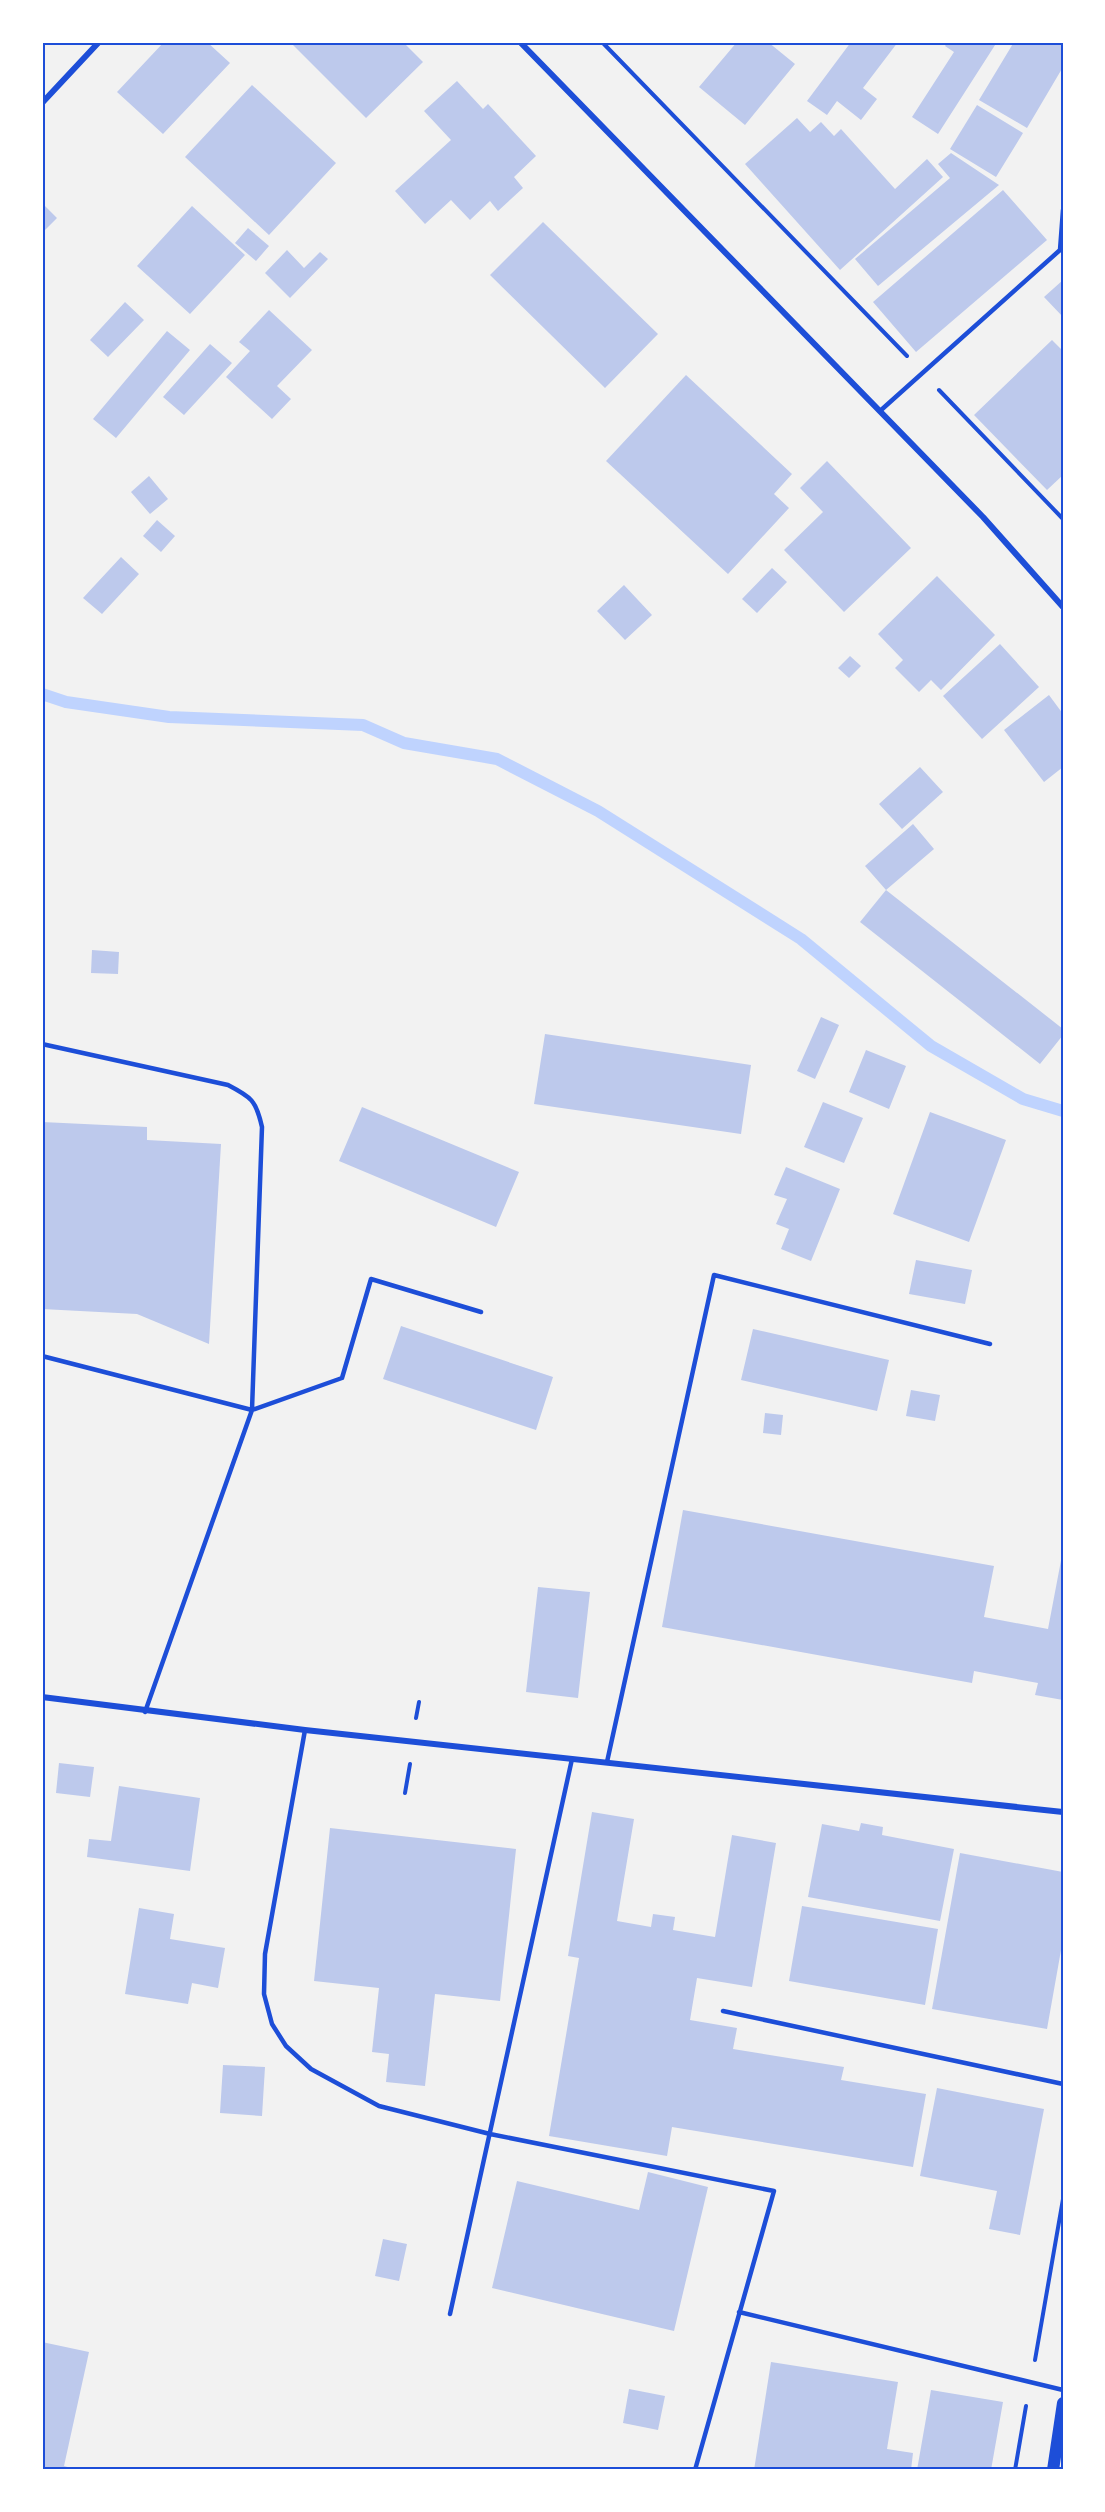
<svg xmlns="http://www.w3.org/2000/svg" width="1105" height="2512" viewBox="0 0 1105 2512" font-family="Inter,sans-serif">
	<rect width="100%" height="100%" fill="#f2f2f2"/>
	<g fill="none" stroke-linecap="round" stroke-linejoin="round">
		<path stroke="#bfd3fe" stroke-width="12" d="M42,694l24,8 103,15 194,8 41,18 93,16 101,52 203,128 130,107 92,53 40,12"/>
	</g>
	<path fill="#bdc9ec" d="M164,42h43l23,21 -67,71 -46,-42z
		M290,42h113l20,20 -57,56z
		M737,42h31l27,22 -50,61 -46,-38z
		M851,42h47l-35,46 14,11 -16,21 -24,-19 -10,14 -20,-14z
		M948,42h49l-59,92 -26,-17 42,-65 -9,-6z
		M1014,42h49v25l-36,61 -48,-28z
		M457,81l26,28 5,-5 48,52 -22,21 9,11 -25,23 -8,-10 -20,19 -19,-20 -26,24 -30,-33 56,-51 -27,-29z
		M252,85l84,78 -67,72 -84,-78z
		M977,105l46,28 -27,44 -46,-28z
		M797,118l13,14 11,-10 13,14 7,-7 54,60 32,-30 16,18 -103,93 -95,-106z
		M951,153l48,32 -121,101 -23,-27 95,-81 -12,-14z
		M1003,190l44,50 -131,112 -43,-50z
		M42,203l15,15 -15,15z
		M192,206l53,49 -55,59 -53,-48z
		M543,222l115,112 -53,54 -115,-113z
		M248,228l21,18 -13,15 -21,-18z
		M287,250l17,18 16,-16 8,7 -38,39 -25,-25z
		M1063,280v37l-19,-20z
		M125,302l19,18 -36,37 -18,-17z
		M269,310l43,40 -35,36 14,13 -19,20 -46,-42 24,-26 -11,-9z
		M167,331l23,19 -74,88 -23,-19z
		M1052,340l11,11v124l-16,15 -73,-75z
		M210,344l22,19 -48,52 -21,-18z
		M686,375l106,99 -18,20 15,14 -61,66 -122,-113z
		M827,461l84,87 -67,64 -60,-62 39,-38 -23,-24z
		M149,476l19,23 -18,15 -19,-22z
		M157,520l18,16 -14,16 -18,-16z
		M121,557l18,17 -37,40 -19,-16z
		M772,568l15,14 -30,31 -15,-14z
		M937,576l58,59 -54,55 -10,-10 -12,12 -24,-24 8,-8 -25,-26z
		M624,585l28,30 -27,25 -28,-29z
		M1000,644l39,43 -57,52 -39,-43z
		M850,656l11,10 -12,12 -11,-10z
		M1049,695l14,19v53l-19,15 -40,-52z
		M920,767l23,25 -41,37 -23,-25z
		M913,824l21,25 -48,41 -21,-24z
		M886,890l177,139v6l-23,29 -180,-142z
		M92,950l27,2 -1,22 -27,-1z
		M821,1017l18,8 -24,54 -18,-8z
		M545,1034l206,31 -10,69 -207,-30z
		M866,1050l40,16 -17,43 -40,-17z
		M823,1102l40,16 -19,45 -40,-16z
		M362,1107l157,65 -23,55 -157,-66z
		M930,1112l76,28 -37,102 -76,-28z
		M42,1122l105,5v13l74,4 -12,200 -72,-30 -95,-5z
		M786,1167l54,22 -29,72 -30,-12 8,-20 -13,-5 11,-25 -13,-4z
		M916,1260l56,10 -7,34 -56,-10z
		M401,1326l152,51 -17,53 -153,-51z
		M753,1329l136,31 -12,51 -136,-31z
		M911,1390l29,5 -5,26 -29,-5z
		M765,1413l18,2 -2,20 -18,-2z
		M683,1510l311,56 -10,51 64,12 15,-79v150l-28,-5 3,-12 -64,-12 -2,12 -310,-56z
		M538,1587l52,5 -12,106 -52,-6z
		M59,1763l35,4 -4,30 -34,-4z
		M119,1786l81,12 -10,73 -103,-14 2,-18 22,2z
		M592,1812l42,7 -17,102 34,6 2,-13 22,3 -2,13 42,7 17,-102 44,8 -24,144 -55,-9 -7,42 47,8 -4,21 111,18 -3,13 85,14 -13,73 -241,-40 -5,29 -118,-20 30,-178 -11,-2z
		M861,1823l22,4 -1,8 72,14 -14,72 -132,-24 14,-73 37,7z
		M330,1828l186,21 -16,152 -65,-7 -10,92 -39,-4 3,-28 -17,-2 7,-64 -65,-7z
		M960,1853l103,19v67l-16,90 -115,-20z
		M802,1906l136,23 -13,76 -136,-24z
		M139,1908l35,6 -4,25 55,9 -7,40 -26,-5 -4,21 -63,-10z
		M223,2065l42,2 -3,49 -42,-3z
		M937,2088l107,21 -24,126 -31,-6 8,-38 -77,-15z
		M648,2172l60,15 -34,144 -182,-43 25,-107 122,29z
		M383,2239l24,5 -8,37 -24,-5z
		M42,2342l47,10 -25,114 14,4h-36z
		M771,2362l127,20 -11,67 26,4 -2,17h-157z
		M629,2389l36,7 -7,34 -35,-7z
		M931,2390l72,12 -12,68h-74z"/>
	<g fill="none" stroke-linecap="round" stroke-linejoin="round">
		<path stroke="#1d4ed8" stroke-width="4" d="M602,42l305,314
			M939,390l124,129
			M416,1718l3,-16
			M405,1793l5,-29
			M1035,2360l28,-161
			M1015,2470l11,-64"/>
		<path stroke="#1d4ed8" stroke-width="4.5" d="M880,411l180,-161 3,-40
			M42,1044l186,41c23,12 28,15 34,42l-10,283 90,-32 29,-99 110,33
			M42,1356l210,54 -107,302
			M305,1730l-40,224 -1,40 8,30 14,22 25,23 68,37 111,28 284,57 -79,279
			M607,1762l107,-487 276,69
			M723,2011l340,73
			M739,2312l324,78
			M450,2314l122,-555"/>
		<path stroke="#1d4ed8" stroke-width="6" d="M520,42l463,475 80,90
			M42,103l57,-61
			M42,1697l263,33 758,82"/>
		<path stroke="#1d4ed8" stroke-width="12" d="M1053,2470l10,-67"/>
	</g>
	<rect width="1105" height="2512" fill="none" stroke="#ffffff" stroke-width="87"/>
	<rect x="44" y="44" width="1018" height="2424" fill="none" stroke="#1d4ed8" stroke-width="2"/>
</svg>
